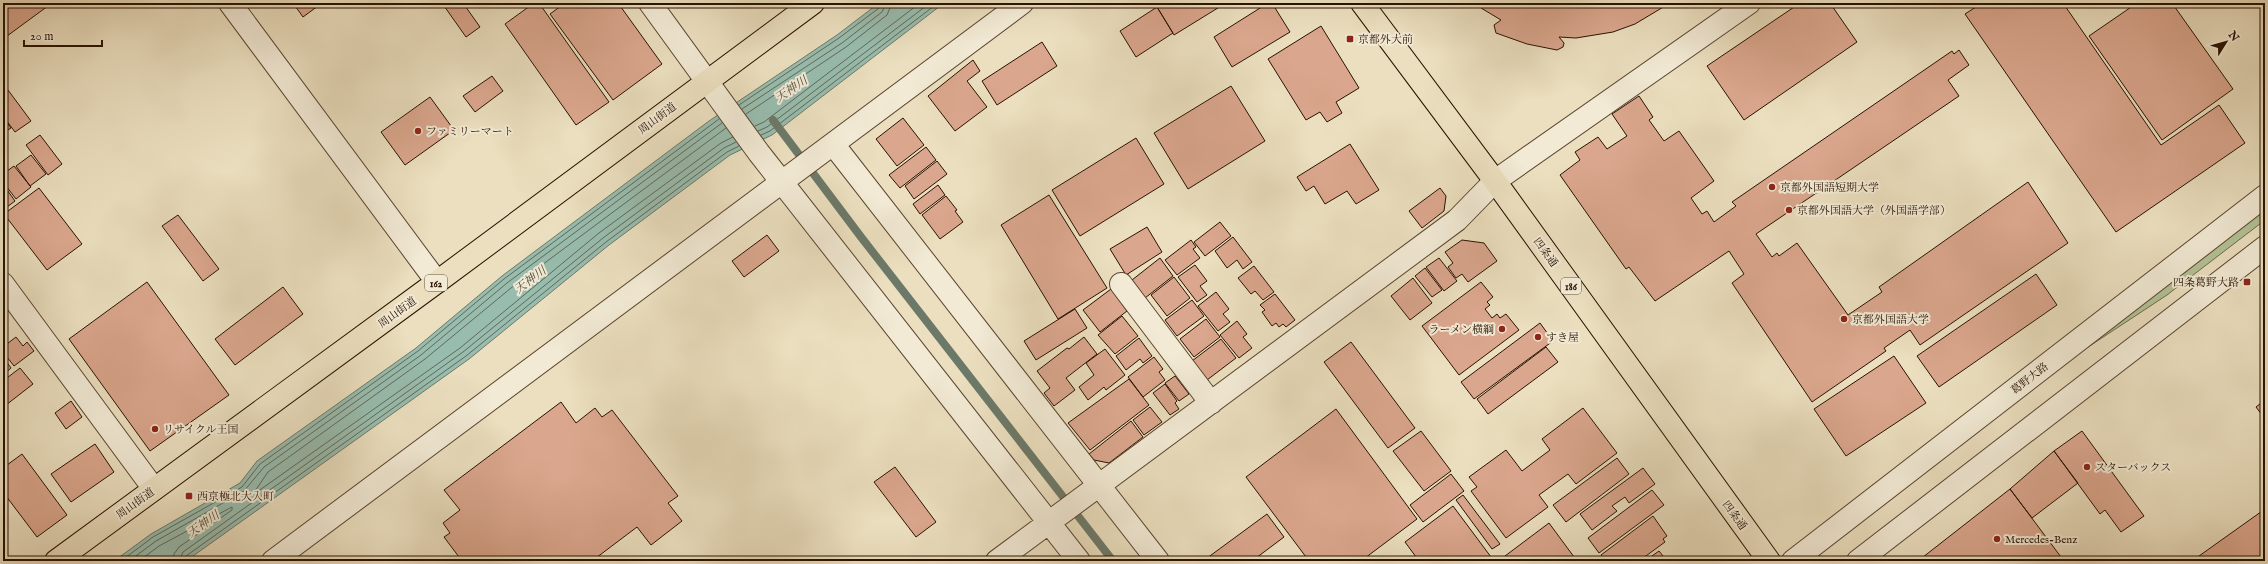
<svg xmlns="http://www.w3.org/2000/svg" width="2268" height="564" viewBox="0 0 2268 564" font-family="'IM FELL English','Noto Serif JP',serif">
	<rect width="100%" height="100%" fill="#ebdfbf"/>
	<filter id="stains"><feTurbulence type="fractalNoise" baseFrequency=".005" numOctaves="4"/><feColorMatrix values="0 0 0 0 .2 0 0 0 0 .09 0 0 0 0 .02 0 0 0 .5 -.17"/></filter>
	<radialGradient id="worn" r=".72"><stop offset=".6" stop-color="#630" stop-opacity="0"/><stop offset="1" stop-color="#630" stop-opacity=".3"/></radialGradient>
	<path fill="#b2c396" stroke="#6e6a4b" d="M2265,207v13l-98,75 -141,93z"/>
	<path fill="#98bdaf" stroke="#6c7969" d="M879,3h65l-172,132 -42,20 -121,90 -140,114 -283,202h-72l37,-27 89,-51 17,-22 159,-113 86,-72 207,-155 128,-86z"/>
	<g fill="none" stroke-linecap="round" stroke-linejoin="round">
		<path stroke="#606858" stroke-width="1" d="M739,105l100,-67 40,-30 2,-5
			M742,109l100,-66 40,-31 4,-9
			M746,114l100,-67 41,-32 5,-12
			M755,126l9,-4 156,-119
			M726,128l-215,160 -86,71 -157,113 -13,19 2,1 203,-144 139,-115 122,-90 12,-6
			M758,131l9,-4 163,-124
			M761,135l9,-4 168,-128
			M121,561l32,-24 89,-50 18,-23 158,-113 86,-72 215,-160
			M129,561l27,-20 88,-50 20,-24 157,-112 86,-72 215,-160
			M139,561l20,-15 73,-39v3l-53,37 -5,7 -1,7
			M179,561l4,-9 280,-200 140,-114 121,-90 12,-6
			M184,561l2,-5 280,-200 140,-114 121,-90 12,-6"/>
		<path stroke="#6c7969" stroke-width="8" d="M773,120l88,117 252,324"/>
	</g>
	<path fill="#daa68d" stroke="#291200" d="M3,3h49l-49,36z
		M293,3h29l-19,14z
		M442,3h21l17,24 -14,10z
		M534,3h5l70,99 -33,23 -71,-101z
		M565,3h53l44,61 -49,36 -63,-86z
		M1164,3h62l-52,32 -17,-28z
		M1268,3h4l18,29 -58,35 -18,-30z
		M1487,3h183l-35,21 -22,8 -37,6 -17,-1 5,6 -1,4 -6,3 -30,-6 -31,-11 -2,-8 7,-5 -20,-12z
		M1800,3h30l27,39 -113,78 -37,-54z
		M1982,3h81l98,142 58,-40 26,38 -129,89 -151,-218z
		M2137,3h35l61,86 -71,51 -73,-104z
		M1157,7l16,26 -37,24 -16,-26z
		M1321,26l38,62 -23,14 6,11 -15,9 -7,-10 -14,8 -38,-61z
		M1042,42l15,24 -60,39 -15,-24z
		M1959,50l10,15 -21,15 11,16 -203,138 16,23 5,-4 2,3 18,-13 51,72 34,-23 -3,-5 149,-105 40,61 -148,102 -10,-15 -26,18 2,3 -74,51 -80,-119 12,-9 -15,-23 -74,50 -26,-34 -3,2 -66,-94 20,-15 -5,-8 23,-15 9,12 20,-13 -15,-22 27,-18 14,21 -4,3 15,21 15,-10 35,50 -23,17 11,16 5,-3 7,11 22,-16 -4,-4 220,-151 2,3z
		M973,60l7,11 -13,10 20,26 -32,24 -27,-35z
		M492,76l11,15 -28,21 -12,-16z
		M1231,86l34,55 -77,48 -34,-56z
		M8,90l23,31 -16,11 -12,-16v-22z
		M430,97l24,33 -49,35 -24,-33z
		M3,117l8,11 -8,5z
		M903,118l21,27 -27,21 -21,-27z
		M40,135l22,29 -14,11 -22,-30z
		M1136,138l28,46 -84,52 -28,-46z
		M1350,144l29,46 -23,14 -9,-13 -22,13 -11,-18 -8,5 -9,-14z
		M926,147l10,13 -36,28 -11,-13z
		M31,155l15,19 -16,12 -14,-20z
		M937,161l10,13 -33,25 -9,-13z
		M14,166l17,21 -15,12 -13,-17v-8z
		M938,185l7,10 -25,19 -7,-10z
		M5,187l10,14 -12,9v-22z
		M39,188l43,56 -35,26 -43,-56z
		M1440,188l6,8 -2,15 -22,17 -13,-17z
		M1049,195l58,93 -49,31 -57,-94z
		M946,196l11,14 -2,1 8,11 -23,17 -18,-24z
		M178,215l41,54 -16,12 -41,-55z
		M1220,222l11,14 -26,20 -11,-14z
		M1147,227l15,25 -36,23 -16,-26z
		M767,235l12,16 -35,26 -12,-16z
		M1233,237l19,25 -9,7 -6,-9 -10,8 -12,-17z
		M1191,240l5,7 -3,2 7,9 -23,17 -12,-15z
		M1462,240l22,3 13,18 -29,21 -6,-8 -6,4 -8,-11 5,-4 -8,-11z
		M1160,258l13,18 -28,22 -13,-18z
		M1439,258l18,23 -13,10 -18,-24z
		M1195,265l12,16 -7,5 7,9 -10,7 -19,-25z
		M1254,266l20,26 -11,8 -8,-9 -4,3 -13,-16z
		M1425,268l17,22 -10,7 -17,-21z
		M2036,274l21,31 -118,82 -22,-31z
		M1174,277l16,21 -23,18 -16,-21z
		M1413,278l19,25 -22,17 -19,-24z
		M147,282l82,113 -79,56 -81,-112z
		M1481,282l12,15 -6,5 3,3 -5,4 7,9 5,-4 3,4 6,-4 13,16 -60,45 -37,-49z
		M283,287l20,27 -68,51 -20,-26z
		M1111,289l16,22 -27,21 -17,-22z
		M1216,292l13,17 -6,5 7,8 -12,9 -20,-25z
		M1275,294l20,26 -9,7 -3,-3 -4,3 -3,-4 -4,3 -10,-14 3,-2 -5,-5z
		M1192,300l12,16 -27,20 -12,-16z
		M1075,309l12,19 -51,32 -12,-19z
		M1122,316l16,20 -23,18 -17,-19z
		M1206,319l14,18 -26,20 -14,-18z
		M1237,321l10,13 -4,3 9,11 -13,10 -19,-23z
		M1540,323l13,18 -79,58 -13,-17z
		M16,337l7,9 4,-4 7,9 -20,15 -11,-14v-5z
		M1084,337l13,17 -31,24 9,12 -21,16 -10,-13 6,-5 -13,-17 30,-23 2,1z
		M1139,338l13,18 -9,7 -3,-4 -14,11 -10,-14z
		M1221,339l15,19 -29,22 -15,-19z
		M1351,342l64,86 -27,20 -64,-86z
		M1546,347l12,15 -70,52 -11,-15z
		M1105,349l20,26 -19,15 -2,-3 -16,13 -9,-13 15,-12 -8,-12z
		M1894,356l32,47 -80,53 -32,-47z
		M3,357l8,11 -8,7z
		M1154,357l9,12 -4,3 6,8 -22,17 -15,-20z
		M20,368l13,16 -27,21 -3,-4v-20z
		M1175,376l14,18 -10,7 -14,-18z
		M1129,379l20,26 -59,45 -22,-27z
		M1165,384l12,17 -2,2 4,6 -9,6 -17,-22z
		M2265,400v19l-9,-12z
		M71,401l11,16 -16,12 -11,-16z
		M561,402l15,21 19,-15 7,9 10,-7 66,86 -10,7 14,18 -31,24 -14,-18 -45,34h-130l-18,-24 6,-4 -7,-10 17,-13 -16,-20z
		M1150,407l12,15 -18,13 -11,-15z
		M1583,408l34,45 -41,31 -8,-10 -29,21 9,12 -42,31 -35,-47 6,-4 -8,-10 37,-27 16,21 28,-21 -8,-11z
		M1336,409l81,110 -56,42h-52l-63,-84z
		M1131,421l12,16 -34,26 -15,-3 -5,-6z
		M1421,431l30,40 -27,20 -31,-40z
		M2082,431l62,85 -23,16 -16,-22 -5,4 -46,-63z
		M95,444l19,28 -43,30 -20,-28z
		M2054,451l24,32 -46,35 -22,-29z
		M22,454l45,61 -30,22 -34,-45v-24z
		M1617,458l12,16 -63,48 -13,-17z
		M895,467l41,55 -20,15 -42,-55z
		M1643,468l12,16 -26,19 -4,-6 -13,9 5,5 -25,19 -12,-16z
		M1451,474l13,17 -41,31 -13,-17z
		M2010,489l54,72h-146z
		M1652,490l12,15 -65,48 -11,-15z
		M1463,495l37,49 -8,5 -36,-49z
		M1453,506l41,55h-75l-14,-19z
		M2265,509v51l-73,1z
		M1267,514l17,23 -32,24h-49z
		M1653,516l14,20 -4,3 2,3 -26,19h-33l-5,-6z
		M1549,523l28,38h-69l-3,-5z
		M1659,551l8,10h-22z"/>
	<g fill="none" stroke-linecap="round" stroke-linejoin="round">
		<defs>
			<path id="minor" d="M230,3l207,279
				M650,3l109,150 320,408
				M833,144l325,417
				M3,284l151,205
				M1121,284l90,119
				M273,561l749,-558
				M997,561l460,-341 38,-39 254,-178
				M1793,561l472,-365
				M1858,561l407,-314"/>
			<path id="major" d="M1362,3l133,178 274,380"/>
			<path id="highway" d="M56,561l381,-279 376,-279"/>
		</defs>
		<use href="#minor" stroke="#5a4530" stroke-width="24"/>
		<use href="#major" stroke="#291200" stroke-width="24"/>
		<use href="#highway" stroke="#291200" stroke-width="24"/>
		<use href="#minor" stroke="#f2ead5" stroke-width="22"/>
		<use href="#major" stroke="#ebdfbf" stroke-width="22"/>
		<use href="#highway" stroke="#ebdfbf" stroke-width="22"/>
	</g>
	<g fill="#8f2418" stroke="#f2ead5" stroke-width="1.5">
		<rect x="1346" y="35" width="8" height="8" rx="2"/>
		<circle cx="418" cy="131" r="4"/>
		<circle cx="1772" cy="187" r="4"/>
		<circle cx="1789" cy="210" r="4"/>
		<rect x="2243" y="278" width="8" height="8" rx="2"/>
		<circle cx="1844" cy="319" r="4"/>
		<circle cx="1502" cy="329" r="4"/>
		<circle cx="1538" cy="337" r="4"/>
		<circle cx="155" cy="429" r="4"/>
		<circle cx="2087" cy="467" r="4"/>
		<rect x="185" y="492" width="8" height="8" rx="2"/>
		<circle cx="1997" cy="539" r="4"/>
	</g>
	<g text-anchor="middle" stroke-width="4" stroke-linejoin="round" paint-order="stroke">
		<g fill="#f2ead5" stroke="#655340" stroke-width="1">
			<rect x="425" y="275" width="22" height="16" rx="3"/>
			<rect x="1561" y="278" width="20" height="16" rx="3"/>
		</g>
		<g font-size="10" font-weight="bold" fill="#291200">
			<text x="436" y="287">162</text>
			<text x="1571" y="290">186</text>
		</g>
		<g font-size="11" fill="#291200" stroke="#f2ead5" text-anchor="start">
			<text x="1358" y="43">京都外大前</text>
			<text x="426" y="135">ファミリーマート</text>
			<text x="1780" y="191">京都外国語短期大学</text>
			<text x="1797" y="214">京都外国語大学（外国語学部）</text>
			<text x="2239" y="286" text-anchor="end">四条葛野大路</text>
			<text x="1852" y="323">京都外国語大学</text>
			<text x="1494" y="333" text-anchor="end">ラーメン横綱</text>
			<text x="1546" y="341">すき屋</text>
			<text x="163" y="433">リサイクル王国</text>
			<text x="2095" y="471">スターバックス</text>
			<text x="197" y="500">西京極北大入町</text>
			<text x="2005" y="543">Mercedes-Benz</text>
		</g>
		<g font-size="11" fill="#291200" stroke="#f2ead5">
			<text transform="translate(657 118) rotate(-37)" y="4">周山街道</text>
			<text transform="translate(1546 252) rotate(54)" y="4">四条通</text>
			<text transform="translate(397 312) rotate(-36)" y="4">周山街道</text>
			<text transform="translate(2029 378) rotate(-38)" y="4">葛野大路</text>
			<text transform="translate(135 503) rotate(-36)" y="4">周山街道</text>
			<text transform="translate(1735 515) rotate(54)" y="4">四条通</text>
		</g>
		<g font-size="12" font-style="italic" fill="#504e3d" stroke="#f2ead5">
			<text transform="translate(791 89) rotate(-34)" y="4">天神川</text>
			<text transform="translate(530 280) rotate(-37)" y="4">天神川</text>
			<text transform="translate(203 524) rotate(-35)" y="4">天神川</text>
		</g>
	</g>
	<rect width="2268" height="564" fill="none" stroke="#ebdfbf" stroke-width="16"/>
	<rect x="4" y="4" width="2260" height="556" fill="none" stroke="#291200" stroke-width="2"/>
	<rect x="8" y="8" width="2252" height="548" fill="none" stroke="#291200"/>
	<g transform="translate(2226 42) rotate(53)" stroke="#f2ead5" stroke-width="3" paint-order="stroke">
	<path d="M0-3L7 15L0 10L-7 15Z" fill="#291200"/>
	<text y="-6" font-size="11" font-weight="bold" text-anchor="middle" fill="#291200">N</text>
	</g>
	<path d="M24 40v6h78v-6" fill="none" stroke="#291200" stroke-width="2"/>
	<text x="30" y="40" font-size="12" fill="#291200" stroke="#f2ead5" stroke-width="3" paint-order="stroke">20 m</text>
	<rect width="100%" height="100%" filter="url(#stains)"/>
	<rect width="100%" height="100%" fill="url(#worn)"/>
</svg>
